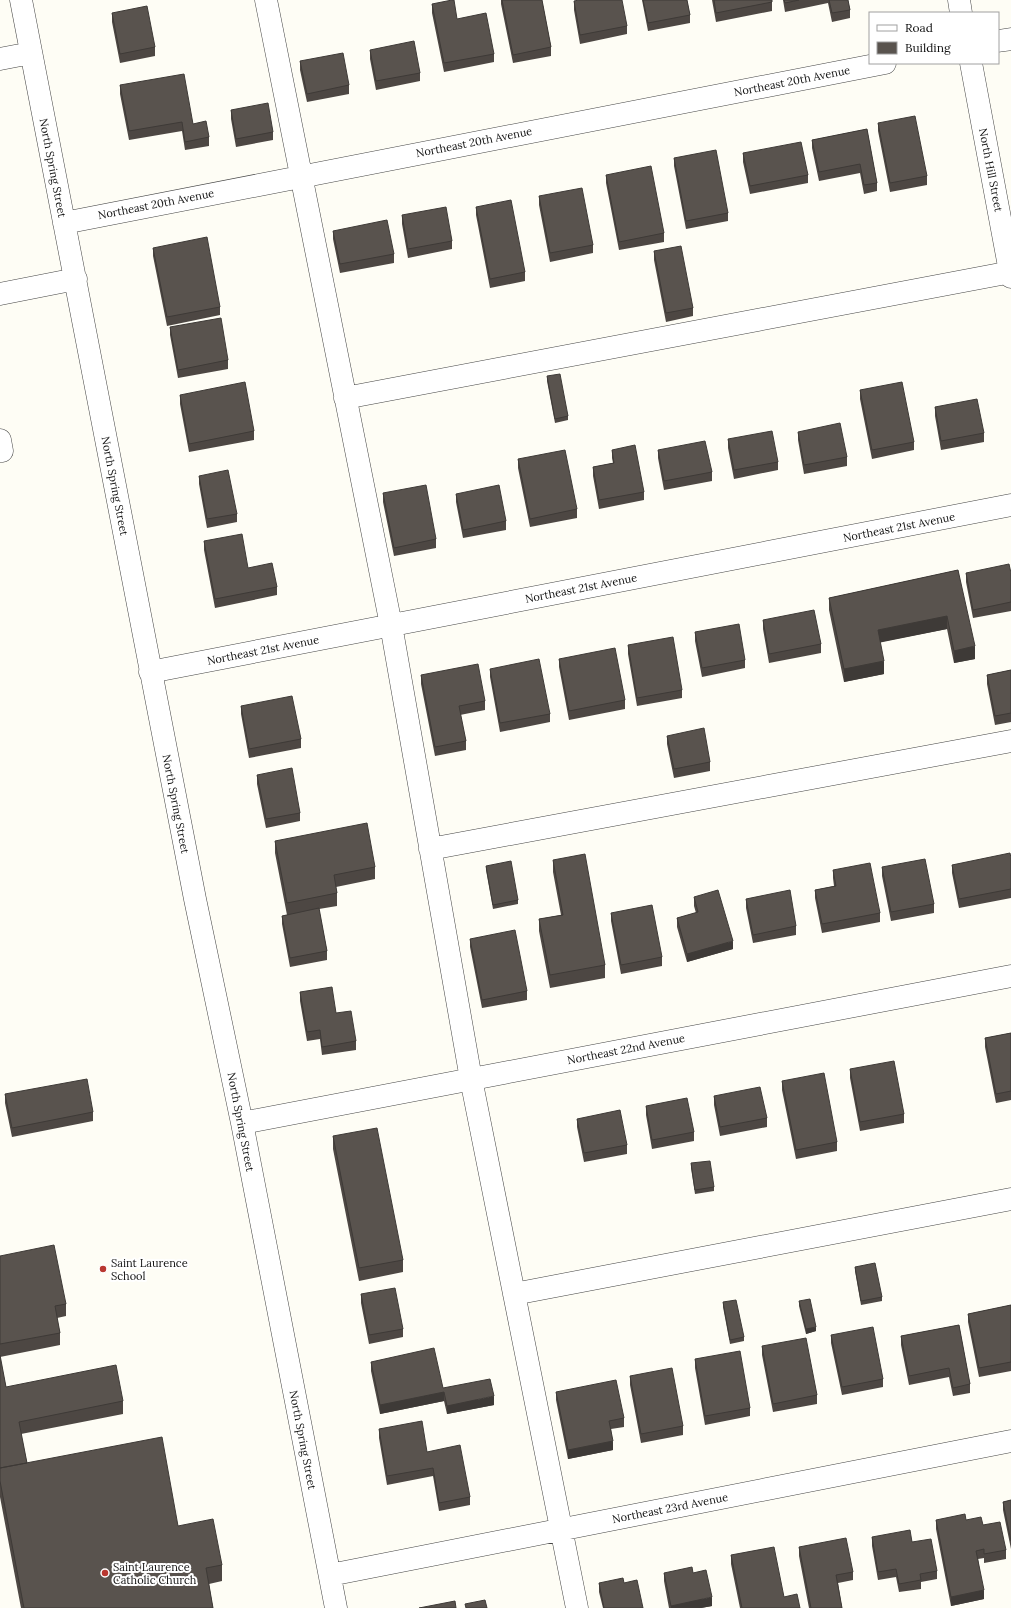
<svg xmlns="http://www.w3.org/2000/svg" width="1011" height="1608" viewBox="0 0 1011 1608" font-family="Lora,serif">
	<rect width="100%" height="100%" fill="#fefdf5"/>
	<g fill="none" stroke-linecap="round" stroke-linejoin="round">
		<defs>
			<path id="minor" d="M21,0l174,899 47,224 94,485
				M266,0l125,625 80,454 106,529
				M959,0l2,13
				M998,41l13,-2
				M0,59l31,-6
				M971,63l40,214
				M64,223l821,-160
				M0,294l76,-15
				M345,398l666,-126
				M0,440l2,11h-2
				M150,672l861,-167
				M430,849l581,-108
				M242,1123l769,-147
				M514,1294l497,-95
				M330,1575l681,-134"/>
		</defs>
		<use href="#minor" stroke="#444" stroke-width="23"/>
		<use href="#minor" stroke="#fff" stroke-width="22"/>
	</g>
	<path fill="#4d4743" d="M501,0h41l9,47v9l-38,7 -12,-59z
		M642,0h45l3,15v8l-42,8z
		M712,0h60v11l-56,11z
		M783,0h65l2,10v8l-18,4 -4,-19 -43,9z
		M574,1l53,25v8l-47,10 -6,-34z
		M432,4l25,15 37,35v8l-50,10 -12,-59z
		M112,13l43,34v9l-35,7 -8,-41z
		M370,50l50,23v8l-44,9 -6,-31z
		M300,61l49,24v9l-42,8 -7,-32z
		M120,85l73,39 16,13v9l-24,4 -3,-19 -53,9 -9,-46z
		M231,110l42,22v8l-37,7 -5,-28z
		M878,123l49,53v9l-37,7 -12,-61z
		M867,129l10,54v8l-13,3 -4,-21 -41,8 -7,-33v-8z
		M743,153l65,22v8l-58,11 -7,-32z
		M674,158l54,55v8l-42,8 -12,-63z
		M606,175l58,58v9l-45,8 -13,-67z
		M539,196l54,49v8l-43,9 -11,-57z
		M476,207l49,65v9l-35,7 -14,-73z
		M402,215l50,26v8l-44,9 -6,-34z
		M333,231l61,23v9l-54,10 -7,-34z
		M153,248l67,59v8l-53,11 -14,-70z
		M654,251l39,57v8l-27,6 -12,-62z
		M170,327l58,33v9l-50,9 -8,-43z
		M547,376l21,40v4l-13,3 -8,-42z
		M860,390l54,52v8l-42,9 -12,-60z
		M180,395l74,36v9l-65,12 -9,-48z
		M935,407l49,26v9l-43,8 -6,-34z
		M798,432l49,25v9l-43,8 -6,-34z
		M728,439l50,23v8l-44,9 -6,-31z
		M612,450l32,42v8l-45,9 -6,-33v-9l20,-4 -1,-5z
		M658,450l54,22v9l-48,9 -6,-32z
		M518,459l59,50v9l-47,9 -12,-59z
		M199,476l38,38v8l-30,6 -8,-44z
		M383,493l53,46v9l-42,8 -11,-54z
		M456,494l50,27v9l-43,8 -7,-36z
		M204,541l44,27 29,19v8l-62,13 -11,-58z
		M958,570l17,89 -21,4 -7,-34 -67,13 4,32 -40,8 -15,-72v-12z
		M966,573h45v38l-38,7 -7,-36z
		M763,620l58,24v9l-52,10 -6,-34z
		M695,632l50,28v8l-43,9 -7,-36z
		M628,645l54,45v8l-45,8 -9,-52z
		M559,659l66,41v9l-56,11 -10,-53z
		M490,669l60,45v8l-50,10 -10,-55z
		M1011,670v52l-16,3 -8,-41v-9z
		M421,675l64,26v9l-25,5 6,26v9l-31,6 -14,-72z
		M241,706l60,33v9l-52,10 -8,-44z
		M667,736l43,26v9l-36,7 -7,-34z
		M257,775l43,38v8l-34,7 -9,-44z
		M275,841l100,26v12l-39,8 1,6v13l-18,3 8,42v9l-37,7 -8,-43v-8l5,-1 -12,-62z
		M1011,858v40l-52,10 -7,-35v-8z
		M553,860l52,105v13l-55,10 -11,-57v-12l22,-4 -8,-43z
		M486,866l32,34v4l-25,5 -7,-39z
		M882,867l52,37v9l-43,8 -9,-45z
		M833,870l47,43v9l-58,11 -7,-35v-8l19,-4 -1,-8z
		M694,897l39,52 -46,13 -10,-35v-9l19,-5 -2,-7z
		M746,899l50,27v9l-43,8 -7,-35z
		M611,913l51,44v9l-41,8 -10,-53z
		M470,939l57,52v9l-45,8 -12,-61z
		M300,992l36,21 20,28v9l-34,5 -2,-16 -13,2 -7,-40z
		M1011,1033v67l-15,3 -11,-56v-9z
		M850,1069l54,45v9l-44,8 -10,-53z
		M782,1081l55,61v9l-41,8 -14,-69z
		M5,1094l88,18v9l-81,16 -7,-34z
		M714,1096l53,22v9l-47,9 -6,-31z
		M646,1106l48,26v9l-42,8 -6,-34z
		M577,1119l50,26v9l-43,8 -7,-35z
		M333,1136l70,124v12l-44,9 -26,-132z
		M691,1163l23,24v4l-19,3 -4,-26z
		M0,1256l66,48v12l-9,2 3,15v12l-60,12 6,30 117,14v13l-102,20 6,29 151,63 44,39v16l-13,3 4,24h-192l-21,-111z
		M855,1267l27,30v4l-21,4 -6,-34z
		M361,1294l42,35v8l-34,7 -8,-41z
		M799,1301l17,30 -10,3 -7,-28z
		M723,1302l21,35v4l-14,3 -7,-37z
		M1011,1305v66l-32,6 -11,-55v-8z
		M959,1325l11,59v9l-17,3 -4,-19 -40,8 -8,-40v-9z
		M831,1335l52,44v8l-41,8 -11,-52z
		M762,1346l55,49v9l-44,8 -11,-57z
		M695,1359l55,49v8l-45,9 -10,-57z
		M371,1362l72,26 51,17 -47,9 -3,-13 -64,13 -9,-43z
		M630,1376l53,50v9l-42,8 -11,-58z
		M556,1392l68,26v9l-13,2 2,21 -45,9 -12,-59z
		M379,1429l48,23 43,45v8l-31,6 -6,-35 -46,9 -8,-47z
		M1011,1500v49l-8,-39v-8z
		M936,1520h30l17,5 23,25v9l-22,4v-5l-6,1 6,40 -33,7 -15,-77z
		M872,1537l40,5 25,29v8l-16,3v7l-22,3 -3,-15 -18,3 -6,-34z
		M799,1547l54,25v8l-15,3 4,25h-33l-10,-52z
		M731,1555l53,42 16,11h-60l-9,-44z
		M664,1573l48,33 -11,2h-32l-5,-27z
		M599,1583h25l19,25h-40l-4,-16z"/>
	<path fill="#3e3a37" d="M947,616v13l-69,14v-13z
		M975,646v13l-21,4v-12z
		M884,661v13l-40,8v-13z
		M733,941v8l-46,13v-8z
		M816,1327v4l-10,3v-5z
		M444,1392v9l-64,13v-9z
		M494,1396v9l-47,9v-8z
		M613,1441v9l-45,9v-9z
		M984,1590v9l-33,7v-9z
		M712,1597v9l-11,2h-30v-2z"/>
	<path fill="#59534e" stroke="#3e3a37" d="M452,0h2l3,19 29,-6 8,41 -50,9 -12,-59z
		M502,0h40l9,47 -38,8z
		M579,0h43l5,26 -47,9 -6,-34z
		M643,0h44l3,15 -42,8z
		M714,0h58v2l-56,11z
		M784,0h15l-14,3z
		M829,0h19l2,10 -18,3z
		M147,6l8,41 -35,7 -8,-41z
		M414,41l6,32 -44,8 -6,-31z
		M343,53l6,32 -42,9 -7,-33z
		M184,74l9,50 13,-3 3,16 -24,5 -3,-20 -53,9 -9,-46z
		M268,103l5,29 -37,7 -5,-29z
		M915,116l12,60 -37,7 -12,-60z
		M867,129l10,54 -13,2 -4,-21 -41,8 -7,-32z
		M801,142l7,33 -58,11 -7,-33z
		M716,150l12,63 -42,8 -12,-63z
		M651,166l13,67 -45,9 -13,-67z
		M582,188l11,57 -43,8 -11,-57z
		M511,200l14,72 -35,7 -14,-72z
		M446,207l6,34 -44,8 -6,-34z
		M387,220l7,34 -54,10 -7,-33z
		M207,237l13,70 -53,10 -14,-69z
		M681,246l12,62 -27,5 -12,-62z
		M221,318l7,42 -50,10 -8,-43z
		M560,374l8,42 -13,3 -8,-43z
		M245,382l9,49 -65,13 -9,-49z
		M902,382l12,60 -42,8 -12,-60z
		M977,399l7,34 -43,8 -6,-34z
		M840,423l7,34 -43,8 -6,-33z
		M772,431l6,31 -44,8 -6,-31z
		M705,441l7,31 -48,9 -6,-31z
		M635,445l9,47 -45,8 -6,-33 21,-4 -2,-13z
		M565,450l12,59 -47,10 -12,-60z
		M228,470l9,44 -30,5 -8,-43z
		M426,485l10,54 -42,9 -11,-55z
		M499,485l7,36 -43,9 -7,-36z
		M242,534l6,34 24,-5 5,24 -62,12 -11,-58z
		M1009,564l2,9v29l-38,8 -7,-37z
		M958,570l17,76 -21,5 -7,-35 -69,14 6,31 -40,8 -15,-71z
		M814,610l7,34 -52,10 -6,-34z
		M739,624l6,36 -43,8 -7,-36z
		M673,637l9,53 -45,8 -9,-53z
		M615,648l10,52 -56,11 -10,-52z
		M539,659l11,55 -50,9 -10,-54z
		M478,664l7,37 -26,5 7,35 -31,6 -14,-72z
		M1011,670v43l-16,3 -8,-41z
		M292,696l9,43 -52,10 -8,-43z
		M704,728l6,34 -36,7 -7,-33z
		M292,768l8,45 -34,6 -9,-44z
		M367,823l8,44 -41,8 3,18 -50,10 -12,-62z
		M1010,853l1,5v31l-52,10 -7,-34z
		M585,854l20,111 -55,10 -11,-56 24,-4 -10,-55z
		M925,859l9,45 -43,8 -9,-45z
		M511,861l7,39 -25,5 -7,-39z
		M870,863l10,50 -58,11 -7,-34 21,-4 -3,-16z
		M718,890l15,51 -46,13 -10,-36 21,-6 -4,-15z
		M790,890l6,36 -43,9 -7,-36z
		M652,905l10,52 -41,8 -10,-52z
		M319,908l8,43 -37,7 -8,-42z
		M515,930l12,61 -45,9 -12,-61z
		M332,987l4,26 15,-2 5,30 -34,6 -2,-17 -13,2 -7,-40z
		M1011,1033v58l-15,3 -11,-56z
		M894,1061l10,53 -44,8 -10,-53z
		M824,1073l13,69 -41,8 -14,-69z
		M87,1079l6,33 -81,16 -7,-34z
		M760,1087l7,31 -47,9 -6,-31z
		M687,1098l7,34 -42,8 -6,-34z
		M620,1110l7,35 -43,8 -7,-34z
		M377,1128l26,132 -44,8 -26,-132z
		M710,1161l4,26 -19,3 -4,-27z
		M54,1245l12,59 -11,2 5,27 -60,11v-88z
		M875,1263l7,34 -21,4 -6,-34z
		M395,1288l8,41 -34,6 -8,-41z
		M810,1299l6,28 -10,2 -7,-28z
		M736,1300l8,37 -14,3 -7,-38z
		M1011,1305v57l-32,6 -11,-54z
		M959,1325l11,59 -17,4 -4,-20 -40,8 -8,-40z
		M873,1327l10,52 -41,8 -11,-52z
		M806,1338l11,57 -44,9 -11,-58z
		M434,1348l9,40 47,-9 4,17 -47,10 -3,-14 -64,13 -9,-43z
		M740,1351l10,57 -45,8 -10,-57z
		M0,1355l6,32 110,-22 7,36 -104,21 8,41 -27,5z
		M672,1368l11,58 -42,8 -11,-58z
		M616,1380l8,38 -15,3 4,20 -45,9 -12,-58z
		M422,1421l5,31 33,-7 10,52 -31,6 -6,-35 -46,8 -8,-47z
		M162,1437l16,89 35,-7 9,46 -16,3 7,40h-189l-24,-127v-13z
		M1011,1500v41l-8,-39z
		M965,1514l1,6 15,-3 2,8 17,-3 6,28 -22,4v-5l-8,2 8,39 -33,7 -15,-77z
		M910,1530l2,12 19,-3 6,32 -17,3 1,6 -22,4 -3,-15 -18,3 -6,-35z
		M846,1538l7,34 -17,3 6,33h-31l-12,-61z
		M774,1547l10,50 13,-3 3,14h-58l-11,-53z
		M692,1567l1,6 13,-3 6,27 -41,9 -7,-33z
		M623,1578l1,5 13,-3 6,28h-39l-5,-25z
		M485,1600l2,8h-21l-1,-4z
		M455,1601l1,7h-37z"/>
	<g fill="#b93730" stroke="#fff" stroke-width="1.5">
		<circle cx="103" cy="1269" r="4"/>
		<circle cx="105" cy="1573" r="4"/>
	</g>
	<g text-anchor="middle" stroke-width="4" stroke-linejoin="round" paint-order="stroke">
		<g font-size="11" fill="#111" stroke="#fff">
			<text transform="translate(792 81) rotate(-11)" y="4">Northeast 20th Avenue</text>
			<text transform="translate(474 142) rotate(-11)" y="4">Northeast 20th Avenue</text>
			<text transform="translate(53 168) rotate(79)" y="4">North Spring Street</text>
			<text transform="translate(991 170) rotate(79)" y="4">North Hill Street</text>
			<text transform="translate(156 204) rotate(-11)" y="4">Northeast 20th Avenue</text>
			<text transform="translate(115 486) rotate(79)" y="4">North Spring Street</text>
			<text transform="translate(899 527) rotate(-11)" y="4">Northeast 21st Avenue</text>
			<text transform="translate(581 588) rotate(-11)" y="4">Northeast 21st Avenue</text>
			<text transform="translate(263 650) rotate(-11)" y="4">Northeast 21st Avenue</text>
			<text transform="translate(176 804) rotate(79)" y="4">North Spring Street</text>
			<text transform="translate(626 1049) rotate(-11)" y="4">Northeast 22nd Avenue</text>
			<text transform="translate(241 1122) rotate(79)" y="4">North Spring Street</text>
			<text transform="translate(303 1440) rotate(79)" y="4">North Spring Street</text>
			<text transform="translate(670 1508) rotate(-11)" y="4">Northeast 23rd Avenue</text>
		</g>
		<g font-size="11" fill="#111" stroke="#fff" text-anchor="start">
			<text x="111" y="1267">Saint Laurence<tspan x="111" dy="13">School</tspan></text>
			<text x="113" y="1571">Saint Laurence<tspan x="113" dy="13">Catholic Church</tspan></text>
		</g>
	</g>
	<rect x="869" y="12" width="130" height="52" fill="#ffffff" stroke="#a0a0a0"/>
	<rect x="877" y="25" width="20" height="6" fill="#ffffff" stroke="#a0a0a0"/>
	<text x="905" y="32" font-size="12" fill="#111111">Road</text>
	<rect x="877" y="42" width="20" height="12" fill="#59534e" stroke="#a0a0a0"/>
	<text x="905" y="52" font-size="12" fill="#111111">Building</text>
</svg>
